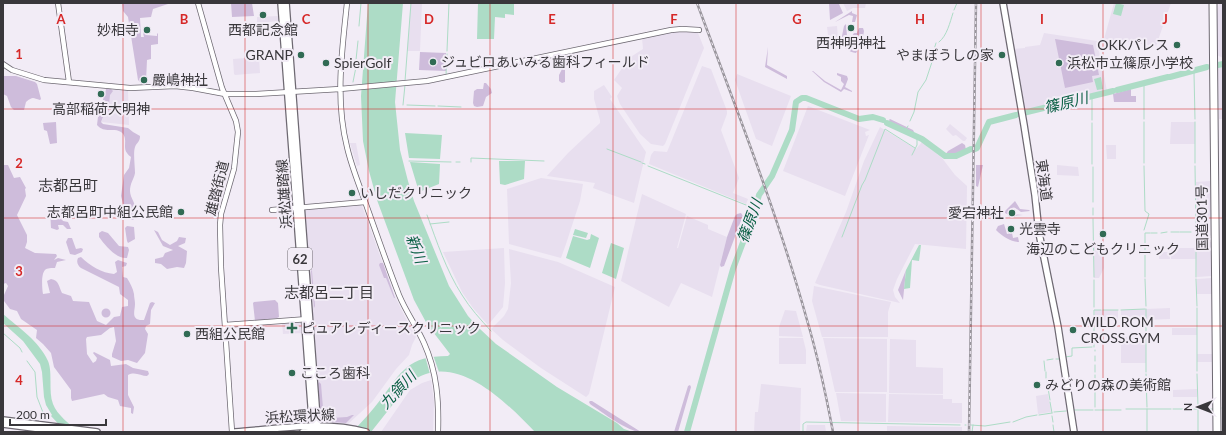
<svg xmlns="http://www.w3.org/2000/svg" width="1226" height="435" viewBox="0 0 1226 435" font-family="Lato,'Noto Sans JP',sans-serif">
	<rect width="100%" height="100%" fill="#f2ecf6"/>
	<path fill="#e8dfef" d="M411,3h11l-2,48h-13z
		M843,3h23l-1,5h-12l-6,3z
		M1114,3h57l-15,43 -52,-7z
		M1219,3h4v55l-6,-3v-42z
		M278,16l1,5 -22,2v-6z
		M837,26l1,12 -7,1 -3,-4 -1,-8z
		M675,31l23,2 6,15 -39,96 -2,2 -12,-2 -11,-10 -20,-30 -3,-8 5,-8 -8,-8 15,-22 14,-9 -1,-11z
		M1044,33l53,8 10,50 -82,21 -12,-63 12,-1v-1l15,-2z
		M259,57l1,16 -25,2 -1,-1 -1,-15z
		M702,66l9,3 16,42v3l-6,16 18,48 -6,15 15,6 -2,5 -97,-40 2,-9 3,-4 13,1z
		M1223,67v52h-4l-1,-51z
		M737,74l54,22 -19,50 -16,-7 -21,-59z
		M604,85l8,12 -2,2 36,53 -12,51 -41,-15 2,-5 -48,-7 21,-23 32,-30v-3l-6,-21v-8z
		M106,89l22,2 1,34 -28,-3 2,-4 -4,-2 -1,1 4,-15 4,-5z
		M808,106l62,24 -5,2 1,4 3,-1 -24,61 -62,-25z
		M1171,122h24v22h-25z
		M950,124l17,14 -2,3h-2l-7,-6 -3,1 -7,-7z
		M880,127l36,22 6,-7 20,16 13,17 12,11 -1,63 -51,-5 -18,35 -4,11 2,7 5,6 -80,-18 -5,-2 31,-71 18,-51z
		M350,143h6l4,22 -3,1z
		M1106,145h10v14h-9z
		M1057,165l21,2 1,9 -22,-1z
		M541,178l42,6 -3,17 -14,43 -5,14 -52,-14 -2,-55z
		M1211,181v38l-15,1v-38z
		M642,194l44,20 -9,34h1l9,-32 21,9v4l19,8 -15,60 -31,-14 -12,24 -48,-26z
		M360,205l2,1 32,88 10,21 12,22 -4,8 -3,10 -13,14 -24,33 -24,22 -24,-2 -3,-4 -16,-207 3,-2z
		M1196,242h16v34l-15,1 -1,-20v2h-25v-11h25z
		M1094,244h10v24l-5,10h-5z
		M504,248l1,35 -2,24 -15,18 -15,-17 -11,-16 -19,-40z
		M509,249l49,13 57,25 -26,107 -3,3 -45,-29 -38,-28 -12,-11 13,-13 4,-7 3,-26z
		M1159,252h10l1,7h-11z
		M1212,278v16h-15v-15z
		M814,286l77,16 -3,10v25h-66l-10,-36z
		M1170,308v11l-49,2v-11z
		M785,310l11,1 7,26 -24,-1v-9z
		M1095,310h23v10l-23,1z
		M301,322l1,11 -19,1 -1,-11z
		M1172,328h25v7h-25z
		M1146,336v27h-25v-26z
		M779,338h24l3,12v14h-27z
		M823,338l64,1v53h-52z
		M890,339l26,1v27l27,1v26l-54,-1z
		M1197,354h16v8h-16z
		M431,380l3,22 -1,30h-52l29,-42 12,-7z
		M1129,381h17v8l-17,1z
		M761,384l40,4 -1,44h-46l1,-20h3z
		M1197,389v8h-24v-7z
		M836,393l50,1v28l-45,-1z
		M889,394l54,1v4h9v4h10v20l-74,-1z
		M1048,394l3,18 -13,2 -2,-18z
		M807,425h18l1,7h-20z
		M887,426l75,1v5h-75z"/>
	<path fill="#cebcdb" d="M122,3h49l-18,6 -2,8 -11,1 1,19h3l-1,-4 3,2 11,1v-3l1,1v10l-7,1v14l-4,1 -1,21 -6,1 -2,-2 -10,-63 -5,-6z
		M231,3h21l2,13 -22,1z
		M829,3l10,1 4,9 -13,7z
		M852,11v2l5,2 -2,7h-3l1,-6 -4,-1 -14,7z
		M846,24l1,12h5l2,-3h3l2,-5h4l1,3 -2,12 -6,10c-7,-1 -16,-7 -17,-14l3,-3 2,-10z
		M1055,39l38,6 6,30 -7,1 1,6 -28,6z
		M768,47l-1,18 20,11v3l-22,-12z
		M420,52l26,1v18l-27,-1z
		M562,69h3v13l-3,1 -3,-2v-6z
		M812,71h1l12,10 16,9 3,-6 -3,-3v-4l-4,-2v-2l10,3 1,3 -3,8 7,4v1l-8,-3 -3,3 -17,-10z
		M3,76h13l19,6 2,2 4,15 -1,1c-7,-2 -7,-4 -14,2l-2,8h-10l-3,-3 -4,-11 -4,-2z
		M484,83h2l5,6 1,4 -6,4 -3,9 -6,1 -3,-1 -1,-3 1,-12 3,-2h6z
		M106,89h5l2,2 -3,4 -2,19 -7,-1 -1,-3c1,-8 5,-13 6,-21z
		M1131,89v7h5v6h-22l-1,-8z
		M100,115l3,2 -2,5 2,2 25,4 5,4 7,4c0,6 -3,6 -5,11 -2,6 0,19 0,26 -1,6 -5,10 -5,18 0,9 13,21 3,29h-9l1,-9 -4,-15 3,-21 5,-7 2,-11c-1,-1 -3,-2 -4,-4 -5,-6 2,-15 -6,-21 -8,-5 -16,2 -24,-7l1,-8z
		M890,119l23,11 1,2 -2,1 -22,-11 -1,-2z
		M56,122l1,21 -7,1 -3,-13 -3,-1 -1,-7z
		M962,143l3,2 1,5 -10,5h-11l3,-4z
		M3,165h5l6,13 6,-1 6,11 -1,1 1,7 -9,19 10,20v7l-2,6 10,5 21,1 1,2 -3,4 4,-2 8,2 -9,2 -2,6c-3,0 -8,0 -10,2 -4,4 -3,18 -2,24l7,-1 -3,-12 4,-2c8,1 8,8 11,14l9,3 2,5 16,1 8,19 9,4 8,-8 6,-1 2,-9 6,-1v-6l-8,-6 -1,-7 -38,-19c-3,-2 -5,-6 -3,-10l3,-1c9,9 21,16 33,17l3,-2 -2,-10 3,-2 9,3 -1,3 -4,1 1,10 4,1c3,5 6,10 7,16 0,3 1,7 1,10 0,7 -5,17 9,16l6,-17 2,-1 3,1 -4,7 -1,14 -4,2 -1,3 3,5 -3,19 -8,10 -9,-3 -7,1 -9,-4v-3l4,-13 -2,-14 -4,1 -9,7 -14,2 -1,2 1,15 6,9 3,-2 1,-3 -4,-5 1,-1 16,8 1,6 15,-2 7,4 15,3 1,3 -2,2c-6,0 -12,-5 -19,-1v20l6,12 -1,7 -2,-1v-5l-11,-2 -2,-6 -10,-3 -4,-3 -32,7 -1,-3v-8l-17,-23 -3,-14 -8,-9 -7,-6 1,-8 -16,-11 -4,-8 -7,-2 -6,-8v-6l4,-9 -2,-3 -3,1z
		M976,165h7l-5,22 -2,-1z
		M1015,201l5,8 9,1 1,1 -9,1c-7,-4 -5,-7 -13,-2v4l15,1 -12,1 -6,-3v-2z
		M50,210h5l8,11 5,1 3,7h-4l-4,-4h-5l1,4 -2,1 -6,-2z
		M741,213l2,3 -1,2 -18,48 -3,1 -1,-2 7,-28 8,-21 2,-2z
		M1004,224l3,10 5,-1 1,5 5,-1 1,5c-8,0 -17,-6 -23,-12l2,-4z
		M127,226l7,1 1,12 -7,4 -1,-2 -2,-13z
		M154,230l4,2 4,8 8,5 7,-4 2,-4 7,1 -1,5 -7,3 9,5 -1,12 -2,5 -7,-1 -10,2 -6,-5 -6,-1v-4l8,-2 2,-4 8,-3 -10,-4z
		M102,231l6,2 11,13 9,1 1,3 -2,8c-11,1 -22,-13 -28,-21v-4z
		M68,238h4l4,11 5,-1 2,1 -1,3 -7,3 -5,-1 -4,-12z
		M380,263h3l12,35h-1l-8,-20h-2l-5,-13z
		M311,270l1,1 3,35 -1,2z
		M906,270l-3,30 -5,-10z
		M275,300l3,3 1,14 -2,1 -22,3 -2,-18 1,-1z
		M101.5 313a4.5 4.5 0 1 1 9 0a4.5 4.5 0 1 1-9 0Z
		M319,382l2,2 2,24 2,1v4l-2,2 -3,-2 -2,-29z
		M690,385l1,2 -13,45h-4l14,-46z
		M590,401h2l49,31c-13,0 -39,-20 -51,-28l-1,-2z
		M352,415h2l-8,8 -14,-1 -2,-2 1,-2 16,-1z"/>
	<path fill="#addcc6" d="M368,3h35l-8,99 5,48 8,31 6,20 35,85 19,30 12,13 16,15 61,43 60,36 7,6 9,3h-98c-29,-30 -82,-84 -125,-49l-39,49h-19c10,-10 20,-21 29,-33 21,-28 27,-43 67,-43l2,-2 -23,-30 -13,-24 -37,-100 -8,-29 -6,-30 -2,-45z
		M478,3h36v12l-9,-1v4l-10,-1 -1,22h-17z
		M1116,3l8,2 -3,11 -8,-2z
		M1101,77l2,12 -6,1 -3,-11z
		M405,133l37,2 -2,24 -31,-1z
		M499,161h26l-1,18 -19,6 -5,-1z
		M410,162l30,2 -1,20 -20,8z
		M575,229l13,4 -2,5 -13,-3z
		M591,234l8,4 -9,30 -24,-10 7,-22 14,4 3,-1z
		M611,243l13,5 -8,31 -14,-6z
		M919,245h2l-2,16 -7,-1 -2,28 -6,1 2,-19z
		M3,314c16,14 36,27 45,47 5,12 0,30 5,43 4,11 17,20 25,28h-12l-15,-16 1,-1 -6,-10 -2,-8 -2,-25 -2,-8 -17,-23 -20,-18z"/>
	<path fill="#f2ecf6" d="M433,355l6,17 -9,2 -5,-18z"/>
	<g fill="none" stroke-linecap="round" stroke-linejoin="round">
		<path stroke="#addcc6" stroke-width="1" d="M954,10l3,-7
			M359,26l2,-23
			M939,42c8,-6 11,-20 14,-29
			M447,51l2,-48
			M356,60l2,-19
			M932,60v-4l4,-13
			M1194,70v1
			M1194,73l1,46
			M446,75l1,-21
			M405,81l6,-78
			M353,82l3,-15
			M1144,83v1
			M1144,86v33
			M1092,96v1
			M1092,99v21
			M403,105l2,-20
			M407,105l28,1
			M438,106l23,1
			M910,121l4,-9 4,-20 8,-12 6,-18
			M1144,122v41
			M1195,122v41
			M1092,123v41
			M905,131l3,-5
			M607,149l34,13
			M912,155l5,-10v-8
			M409,161l42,1
			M456,162h4
			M471,162v-4l73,3
			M642,163l3,1
			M648,166l108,43
			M1195,166l1,64
			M1093,167v35
			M1093,208v7
			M427,215c10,27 19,55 35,80 8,13 18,24 29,36
			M1093,219l1,58
			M430,224l19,-2
			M1144,230l5,-16 -4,-3 -1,-45
			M1171,232h8
			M1180,232h11
			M1196,232v45
			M1151,233h6
			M1161,233l6,-1
			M842,237l20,-52 3,-5 20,-51 30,19
			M1145,277v-44h5
			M1145,279l1,27
			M1196,279l1,27
			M1094,280v27
			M1197,308v63
			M1146,309v63
			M1103,310h15
			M1121,310l24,-1
			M1094,317v-7h7
			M3,333l17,15 2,4
			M1094,347v-27
			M1095,350v1
			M1095,356v5
			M1065,357l7,-1v-8l20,-1
			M1056,359h3
			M1047,360l6,-1
			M27,361l8,11 2,25 7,18
			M1044,361l1,10
			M1095,365v7
			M1046,372v6
			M1146,374l1,33
			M1197,374l1,32
			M1095,375v10
			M1047,380l1,6
			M1048,388l2,12
			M1095,388v19
			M1050,402l2,11
			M1222,408h1
			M1126,409h45
			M1147,409v23
			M1173,409h40
			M1198,409v23
			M1074,410h19
			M1095,410h26
			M1054,412l12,-1
			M1039,415l13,-2
			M1052,416l1,6
			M1013,422l13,-5 11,-2
			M965,425h1
			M971,425l14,1 25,-4
			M1053,425l1,7
			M803,432v-8l3,-2 154,3
			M972,432l1,-7"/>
		<path stroke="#addcc6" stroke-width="6" d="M1218,65l5,-1
			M1170,77l37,-10
			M1117,90l51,-13
			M1019,114l94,-23
			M887,123l35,16 23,17h11l15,-7
			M975,149l2,-1 12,-26 27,-7
			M687,432l46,-163 21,-56 5,-18 13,-19 20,-46 4,-28 6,-4h4l53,21 14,-2 10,3"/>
		<defs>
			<path id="minor" d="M58,3l11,79
				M198,3l24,85 14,33 2,11 -4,37 -13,45 -1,11 1,42 11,165
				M347,3c-5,48 -12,96 0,144 5,22 14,42 21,63 10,28 20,57 31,85 7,17 18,32 25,48 13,29 15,58 14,89
				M3,64l9,6 32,10 86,8 45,-2 18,2 32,6h31l84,-5 87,-8 244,-51 11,-1 17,1
				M272,210l93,-8
				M225,325l83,-6"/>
			<path id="major" d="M281,3l32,429
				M286,3l32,429
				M1003,3l21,122 11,70 4,38 19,94 16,105
				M3,420l94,12
				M3,424l61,8
				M235,432c43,-3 89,-12 131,0
				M303,432l22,-1 19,1"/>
			<path id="highway" d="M1213,3l4,429"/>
		</defs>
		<use href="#minor" stroke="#6e6972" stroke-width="6"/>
		<use href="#major" stroke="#6e6972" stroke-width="8"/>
		<use href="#highway" stroke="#6e6972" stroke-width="9"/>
		<use href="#minor" stroke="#fff" stroke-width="4.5"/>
		<use href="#major" stroke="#fff" stroke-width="5.5"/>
		<use href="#highway" stroke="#fff" stroke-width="7"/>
		<defs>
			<path id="rail" d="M697,3c39,105 80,209 110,317 11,37 19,75 26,112
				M969,432l7,-429"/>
		</defs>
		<use href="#rail" stroke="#99959c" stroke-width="2.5"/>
		<use href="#rail" stroke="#f2ecf6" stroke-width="1" stroke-dasharray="3" stroke-linecap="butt"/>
	</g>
	<path fill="none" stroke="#d62828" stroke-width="1" stroke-opacity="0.55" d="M123,3v429M245,3v429M368,3v429M490,3v429M613,3v429M736,3v429M858,3v429M981,3v429M1103,3v429M3,109h1220M3,218h1220M3,326h1220"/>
	<g fill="#316b54" stroke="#f2ecf6" stroke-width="1.5">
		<circle cx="263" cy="15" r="4"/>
		<circle cx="851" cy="28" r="4"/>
		<circle cx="147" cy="30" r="4"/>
		<circle cx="1177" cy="45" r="4"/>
		<circle cx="301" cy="55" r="4"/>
		<circle cx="1002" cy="55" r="4"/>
		<circle cx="433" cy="62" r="4"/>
		<circle cx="326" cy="63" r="4"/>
		<circle cx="1059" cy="63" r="4"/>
		<circle cx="144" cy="80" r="4"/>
		<circle cx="101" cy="94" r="4"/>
		<circle cx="352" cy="193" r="4"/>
		<circle cx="181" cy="212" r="4"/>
		<circle cx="1012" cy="213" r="4"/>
		<circle cx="1011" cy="229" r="4"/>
		<circle cx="1103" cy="234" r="4"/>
		<path d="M290 322h4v4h4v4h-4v4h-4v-4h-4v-4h4z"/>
		<circle cx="1073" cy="330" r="4"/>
		<circle cx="187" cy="334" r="4"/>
		<circle cx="292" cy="373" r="4"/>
		<circle cx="1037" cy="385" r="4"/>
	</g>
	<g text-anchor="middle" stroke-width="4" stroke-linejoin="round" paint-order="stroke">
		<rect fill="#f2ecf6" stroke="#706d73" stroke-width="1" x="288" y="248" width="24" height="22" rx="3"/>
		<g font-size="13" font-weight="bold" fill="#39373b">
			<text x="300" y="264">62</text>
		</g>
		<g font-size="14" fill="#39373b" stroke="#f2ecf6" text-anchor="start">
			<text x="139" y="35" text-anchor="end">妙相寺</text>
			<text x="263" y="35" text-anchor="middle">西都記念館</text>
			<text x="851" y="48" text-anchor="middle">西神明神社</text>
			<text x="1169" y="50" text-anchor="end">OKKパレス</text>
			<text x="293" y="60" text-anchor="end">GRANP</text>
			<text x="994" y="60" text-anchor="end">やまぼうしの家</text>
			<text x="441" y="67">ジュビロあいみる歯科フィールド</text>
			<text x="334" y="68">SpierGolf</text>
			<text x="1067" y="68">浜松市立篠原小学校</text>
			<text x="152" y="85">嚴嶋神社</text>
			<text x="101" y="114" text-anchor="middle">高部稲荷大明神</text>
			<text x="360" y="198">いしだクリニック</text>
			<text x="173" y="217" text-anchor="end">志都呂町中組公民館</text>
			<text x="1004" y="218" text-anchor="end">愛宕神社</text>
			<text x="1019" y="234">光雲寺</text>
			<text x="1103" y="254" text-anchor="middle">海辺のこどもクリニック</text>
			<text x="1081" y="327">WILD ROM<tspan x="1081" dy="16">CROSS.GYM</tspan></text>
			<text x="301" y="333">ピュアレディースクリニック</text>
			<text x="195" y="339">西組公民館</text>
			<text x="300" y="378">こころ歯科</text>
			<text x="1045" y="390">みどりの森の美術館</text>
		</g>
		<g font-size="14" fill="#39373b" stroke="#f2ecf6">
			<text transform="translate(1044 180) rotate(82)" y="5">東海道</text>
			<text transform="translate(217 188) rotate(-76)" y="5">雄踏街道</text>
			<text transform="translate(284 194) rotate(-94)" y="5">浜松雄踏線</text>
			<text transform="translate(1202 218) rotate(-91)" y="5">国道301号</text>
			<text transform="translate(300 416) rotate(-3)" y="5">浜松環状線</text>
		</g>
		<g font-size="15" font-style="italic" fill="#0b6045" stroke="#f2ecf6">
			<text transform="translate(1066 103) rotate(-14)" y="5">篠原川</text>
			<text transform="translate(750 221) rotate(-70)" y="5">篠原川</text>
			<text transform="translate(416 249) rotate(69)" y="5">新川</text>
			<text transform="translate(398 390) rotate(-47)" y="5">九領川</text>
		</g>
		<g font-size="15" fill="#39373b" stroke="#f2ecf6">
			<text x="68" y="191">志都呂町</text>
			<text x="329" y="298">志都呂二丁目</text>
		</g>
	</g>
	<g font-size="13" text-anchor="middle" font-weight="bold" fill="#d62828" stroke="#f2ecf6" stroke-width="4" stroke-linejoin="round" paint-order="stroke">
		<text x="61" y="24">A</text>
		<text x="184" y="24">B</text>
		<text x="306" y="24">C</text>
		<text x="429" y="24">D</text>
		<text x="552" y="24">E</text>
		<text x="674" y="24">F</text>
		<text x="797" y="24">G</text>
		<text x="920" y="24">H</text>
		<text x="1042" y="24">I</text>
		<text x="1165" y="24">J</text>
		<text x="19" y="59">1</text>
		<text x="19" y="168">2</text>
		<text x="19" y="276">3</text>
		<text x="19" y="385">4</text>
	</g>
	<rect width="1226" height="435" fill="none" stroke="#39373b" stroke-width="8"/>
	<g transform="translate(1198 407) rotate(270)" stroke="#f2ecf6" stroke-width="3" paint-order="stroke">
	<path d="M0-3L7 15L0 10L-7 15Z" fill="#39373b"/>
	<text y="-6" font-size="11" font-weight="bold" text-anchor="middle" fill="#39373b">N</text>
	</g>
	<path d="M10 419v6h96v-6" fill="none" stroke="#39373b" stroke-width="2"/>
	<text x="16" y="419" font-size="12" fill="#39373b" stroke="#f2ecf6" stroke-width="3" paint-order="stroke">200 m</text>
</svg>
